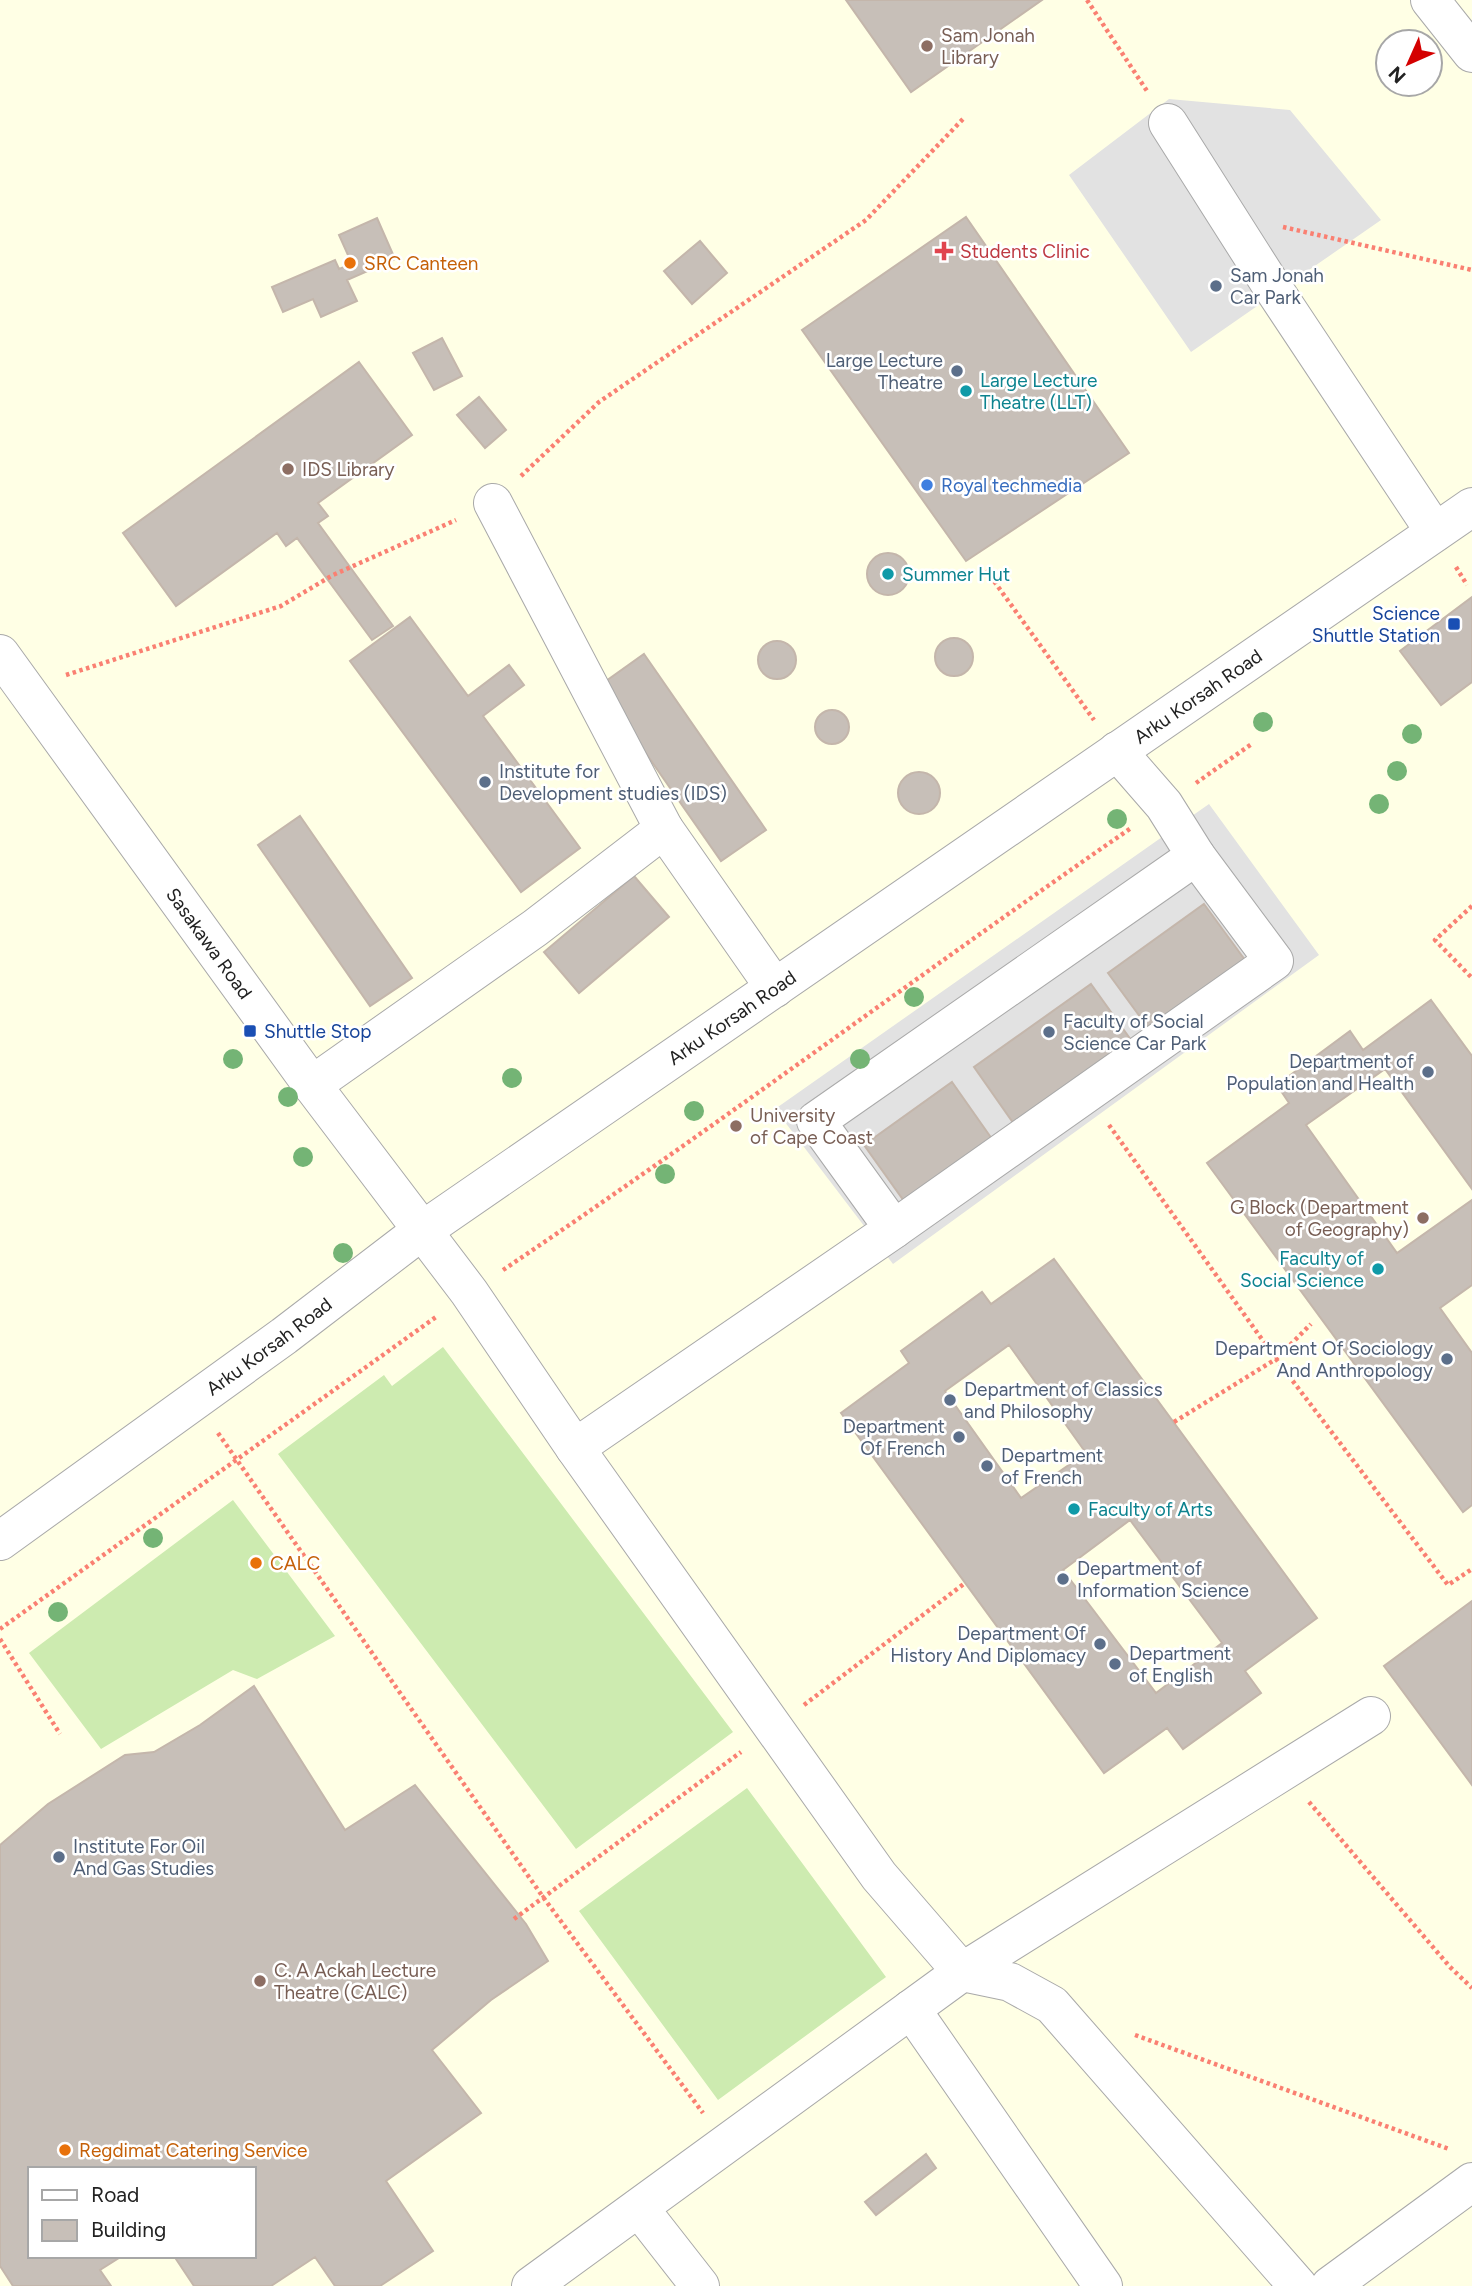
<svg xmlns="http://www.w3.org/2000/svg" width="1472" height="2286" viewBox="0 0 1472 2286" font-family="Figtree,sans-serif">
	<rect width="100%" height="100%" fill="#f2efe9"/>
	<path fill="#ffffe5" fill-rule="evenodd" d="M0,0h1472v2286h-1472zM1388,42h42v42h-42zM30,2169h224v87h-224z"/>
	<path fill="#cdebb0" d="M443,1347l290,385 -157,117 -298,-395 106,-79 8,11z
		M233,1500l102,136 -78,43 -24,-9 -132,79 -72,-96z
		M747,1788l139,189 -168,123 -139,-189z"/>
	<path fill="#e2e2e2" d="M1169,99l121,11 91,110 -190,132 -122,-177z
		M1209,804l110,151 -426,309 -118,-155z"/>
	<path fill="#c7bfb8" stroke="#c4b6ab" stroke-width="2" fill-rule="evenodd" d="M846,0h196l-131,92z
		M966,217l163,236 -163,108 -164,-231z
		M377,218l18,41 -48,21 10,21 -36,16 -8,-18 -30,13 -11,-25 63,-27 4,9 13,-5 -13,-29z
		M700,241l27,32 -35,31 -28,-33z
		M442,338l20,38 -28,14 -21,-37z
		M359,362l53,73 -94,68 10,13 -10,7 75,103 -21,14 -75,-102 -11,8 -9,-13 -101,73 -53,-73z
		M479,397l27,33 -21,18 -28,-33z
		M867 574a21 21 0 1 1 42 0a21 21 0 1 1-42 0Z
		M1472,597v85l-31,23 -41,-54z
		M410,617l58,79 41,-31 15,20 -41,31 97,132 -59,44 -171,-231z
		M935 657a19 19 0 1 1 38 0a19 19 0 1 1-38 0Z
		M758 660a19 19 0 1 1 38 0a19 19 0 1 1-38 0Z
		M644,654l122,176 -45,31 -122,-175z
		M815 727a17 17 0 1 1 34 0a17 17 0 1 1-34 0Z
		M898 793a21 21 0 1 1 42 0a21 21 0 1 1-42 0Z
		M300,816l112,162 -42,28 -112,-161z
		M634,876l35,41 -90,76 -35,-41z
		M1204,904l41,56 -96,69 -41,-56z
		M1091,984l40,56 -117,84 -40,-57z
		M1431,1000l41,56v133l-87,-120 -79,56 91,128 75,-53v85l-32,23 32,45v152l-9,7 -256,-349 82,-60 -12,-18 73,-54 13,19z
		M952,1082l40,57 -88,62 -40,-56z
		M1054,1259l263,359 -72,53 16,22 -78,56 -16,-21 -63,45 -263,-360 68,-50 -8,-12 81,-59 9,12zM1009,1345l77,108 -65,45 -76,-107zM1130,1520l92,123 -66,50 -93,-123z
		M1472,1601v184l-88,-119z
		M254,1686l91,144 70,-45 111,139 22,37 -57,39 -59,50 49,63 -95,68 47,70 -53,35h-45l-20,-29 -44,29h-77l-20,-30h80v-87h-224v87h92l-22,14 11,16h-98l-13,-20v-421l48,-41 77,-49 29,-3 46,-27z
		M926,2154l10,14 -60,47 -11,-13z"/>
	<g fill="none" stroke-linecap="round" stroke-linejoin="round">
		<defs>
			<g id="minor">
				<path d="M1430,0l42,53"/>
				<path d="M1168,123l101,159 166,250"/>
				<path id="s1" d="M0,654l312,431 157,207 106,156 304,428 83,96 48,10 42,23 246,281"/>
				<path d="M664,829l111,159"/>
				<path d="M312,1085l223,-157 129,-99 -171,-326"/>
				<path d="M894,1229l380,-268 -78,-105"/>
				<path d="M575,1448l319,-219 -78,-108 380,-265 -32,-51 -47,-54"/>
				<path id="s2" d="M0,1541l284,-205 132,-101 1056,-728"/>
				<path d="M911,2009l192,277"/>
				<path d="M639,2208l61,78"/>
				<path d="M531,2286l431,-314 409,-256"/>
				<path d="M1330,2286l142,-104"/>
			</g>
		</defs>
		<use href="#minor" stroke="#a9a9a9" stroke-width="40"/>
		<path stroke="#fa8072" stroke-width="4.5" stroke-dasharray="3.5 3.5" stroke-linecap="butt" d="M1087,0l60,91
			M1283,227l189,43
			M521,476l78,-74 267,-182 97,-101
			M1456,567l11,18
			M986,570l108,150
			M66,675l215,-69 52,-31 123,-55
			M1196,783l57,-40
			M1472,906l-37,34 37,38
			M1109,1125l167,234 172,226 24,-16
			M503,1270c213,-143 418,-297 628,-442
			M1174,1422l102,-63 35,-35
			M218,1433l325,464 160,216
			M0,1629l436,-312
			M0,1639l60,95
			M804,1705l161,-122
			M1309,1802l141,165 22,21
			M514,1919l227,-167
			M1135,2035l314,114"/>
		<use href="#minor" stroke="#fff" stroke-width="38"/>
	</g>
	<g fill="#74b475">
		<circle cx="1263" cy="722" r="10"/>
		<circle cx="1412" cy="734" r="10"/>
		<circle cx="1397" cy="771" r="10"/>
		<circle cx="1379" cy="804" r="10"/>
		<circle cx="1117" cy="819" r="10"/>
		<circle cx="914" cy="997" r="10"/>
		<circle cx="233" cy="1059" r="10"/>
		<circle cx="860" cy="1059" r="10"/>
		<circle cx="512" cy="1078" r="10"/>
		<circle cx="288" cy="1097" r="10"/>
		<circle cx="694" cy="1111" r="10"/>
		<circle cx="303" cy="1157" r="10"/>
		<circle cx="665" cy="1174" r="10"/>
		<circle cx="343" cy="1253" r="10"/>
		<circle cx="153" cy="1538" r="10"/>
		<circle cx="58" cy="1612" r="10"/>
	</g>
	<g fill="#8d6e63" stroke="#fff" stroke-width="2.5">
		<circle cx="927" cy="46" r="7"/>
		<circle cx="288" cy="469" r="7"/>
		<circle cx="736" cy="1126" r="7"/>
		<circle cx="1423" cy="1218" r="7"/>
		<circle cx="260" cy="1981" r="7"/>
	</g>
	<path fill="#e0444e" stroke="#fff" stroke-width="2.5" d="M940.5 240.5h7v7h7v7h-7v7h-7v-7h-7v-7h7z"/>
	<g fill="#e8710a" stroke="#fff" stroke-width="2.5">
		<circle cx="350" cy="263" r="7"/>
		<circle cx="256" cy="1563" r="7"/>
		<circle cx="65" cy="2150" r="7"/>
	</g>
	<g fill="#5c6f8a" stroke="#fff" stroke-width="2.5">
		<circle cx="1216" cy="286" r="7"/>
		<circle cx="957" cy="371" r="7"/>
		<circle cx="485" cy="782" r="7"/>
		<circle cx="1049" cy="1032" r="7"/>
		<circle cx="1428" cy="1072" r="7"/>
		<circle cx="1447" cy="1359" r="7"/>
		<circle cx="950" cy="1400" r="7"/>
		<circle cx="959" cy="1437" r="7"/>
		<circle cx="987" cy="1466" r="7"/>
		<circle cx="1063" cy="1579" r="7"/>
		<circle cx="1100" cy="1644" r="7"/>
		<circle cx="1115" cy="1664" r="7"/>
		<circle cx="59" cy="1857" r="7"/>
	</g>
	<g fill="#0f9aa8" stroke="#fff" stroke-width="2.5">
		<circle cx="966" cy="391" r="7"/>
		<circle cx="888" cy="574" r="7"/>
		<circle cx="1378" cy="1269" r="7"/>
		<circle cx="1074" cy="1509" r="7"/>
	</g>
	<circle fill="#3f7fe0" stroke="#fff" stroke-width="2.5" cx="927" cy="485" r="7"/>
	<g fill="#1a4fb4" stroke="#fff" stroke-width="2.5">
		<rect x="1447" y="617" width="14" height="14" rx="3.5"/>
		<rect x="243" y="1024" width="14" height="14" rx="3.5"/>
	</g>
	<g text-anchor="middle" stroke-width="5" stroke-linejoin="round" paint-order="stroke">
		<g font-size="19" fill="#785e54" stroke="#fff" text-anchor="start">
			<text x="941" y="42">Sam Jonah<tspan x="941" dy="22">Library</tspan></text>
			<text x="302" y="476">IDS Library</text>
			<text x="750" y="1122">University<tspan x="750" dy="22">of Cape Coast</tspan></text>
			<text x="1409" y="1214" text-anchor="end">G Block (Department<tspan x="1409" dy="22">of Geography)</tspan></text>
			<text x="274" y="1977">C. A Ackah Lecture<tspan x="274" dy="22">Theatre (CALC)</tspan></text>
		</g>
		<g font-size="19" fill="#be3a42" stroke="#fff" text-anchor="start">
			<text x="960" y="258">Students Clinic</text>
		</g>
		<g font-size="19" fill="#c56008" stroke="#fff" text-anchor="start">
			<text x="364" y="270">SRC Canteen</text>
			<text x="270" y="1570">CALC</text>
			<text x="79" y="2157">Regdimat Catering Service</text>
		</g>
		<g font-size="19" fill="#4e5e75" stroke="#fff" text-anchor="start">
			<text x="1230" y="282">Sam Jonah<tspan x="1230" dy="22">Car Park</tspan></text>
			<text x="943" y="367" text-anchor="end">Large Lecture<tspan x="943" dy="22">Theatre</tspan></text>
			<text x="499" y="778">Institute for<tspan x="499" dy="22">Development studies (IDS)</tspan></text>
			<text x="1063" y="1028">Faculty of Social<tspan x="1063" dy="22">Science Car Park</tspan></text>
			<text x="1414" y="1068" text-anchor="end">Department of<tspan x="1414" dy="22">Population and Health</tspan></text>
			<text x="1433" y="1355" text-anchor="end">Department Of Sociology<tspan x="1433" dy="22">And Anthropology</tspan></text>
			<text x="964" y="1396">Department of Classics<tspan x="964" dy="22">and Philosophy</tspan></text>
			<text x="945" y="1433" text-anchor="end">Department<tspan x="945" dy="22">Of French</tspan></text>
			<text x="1001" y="1462">Department<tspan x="1001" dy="22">of French</tspan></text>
			<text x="1077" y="1575">Department of<tspan x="1077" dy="22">Information Science</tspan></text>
			<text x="1086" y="1640" text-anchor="end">Department Of<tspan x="1086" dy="22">History And Diplomacy</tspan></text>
			<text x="1129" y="1660">Department<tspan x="1129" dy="22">of English</tspan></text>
			<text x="73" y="1853">Institute For Oil<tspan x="73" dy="22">And Gas Studies</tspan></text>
		</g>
		<g font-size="19" fill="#0d838f" stroke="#fff" text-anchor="start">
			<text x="980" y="387">Large Lecture<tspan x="980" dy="22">Theatre (LLT)</tspan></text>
			<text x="902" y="581">Summer Hut</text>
			<text x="1364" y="1265" text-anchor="end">Faculty of<tspan x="1364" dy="22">Social Science</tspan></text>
			<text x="1088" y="1516">Faculty of Arts</text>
		</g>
		<g font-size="19" fill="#366cbe" stroke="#fff" text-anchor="start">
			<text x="941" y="492">Royal techmedia</text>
		</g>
		<g font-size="19" fill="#164399" stroke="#fff" text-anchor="end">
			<text x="1440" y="620">Science<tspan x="1440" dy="22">Shuttle Station</tspan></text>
			<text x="264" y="1038" text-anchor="start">Shuttle Stop</text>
		</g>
		<g font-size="19" fill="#222" stroke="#fff">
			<text dy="7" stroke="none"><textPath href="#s2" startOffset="1466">Arku Korsah Road</textPath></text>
			<text dy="7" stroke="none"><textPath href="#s1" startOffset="357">Sasakawa Road</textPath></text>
			<text dy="7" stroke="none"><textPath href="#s2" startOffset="900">Arku Korsah Road</textPath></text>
			<text dy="7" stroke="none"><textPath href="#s2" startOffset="332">Arku Korsah Road</textPath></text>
		</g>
	</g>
	<rect x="28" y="2167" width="228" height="91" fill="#ffffff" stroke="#a7a7a7" stroke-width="2"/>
	<rect x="42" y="2190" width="35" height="10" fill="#ffffff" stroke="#a7a7a7" stroke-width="2"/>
	<text x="91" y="2202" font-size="21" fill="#222222">Road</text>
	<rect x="42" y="2220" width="35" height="21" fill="#c7bfb8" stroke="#a7a7a7" stroke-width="2"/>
	<text x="91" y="2237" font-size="21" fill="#222222">Building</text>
	<g transform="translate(1409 63) rotate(225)"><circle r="33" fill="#ffffff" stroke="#a7a7a7" stroke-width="2"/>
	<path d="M0-5L12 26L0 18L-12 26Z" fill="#d40000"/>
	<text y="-10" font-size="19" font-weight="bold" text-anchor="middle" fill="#222222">N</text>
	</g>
</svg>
